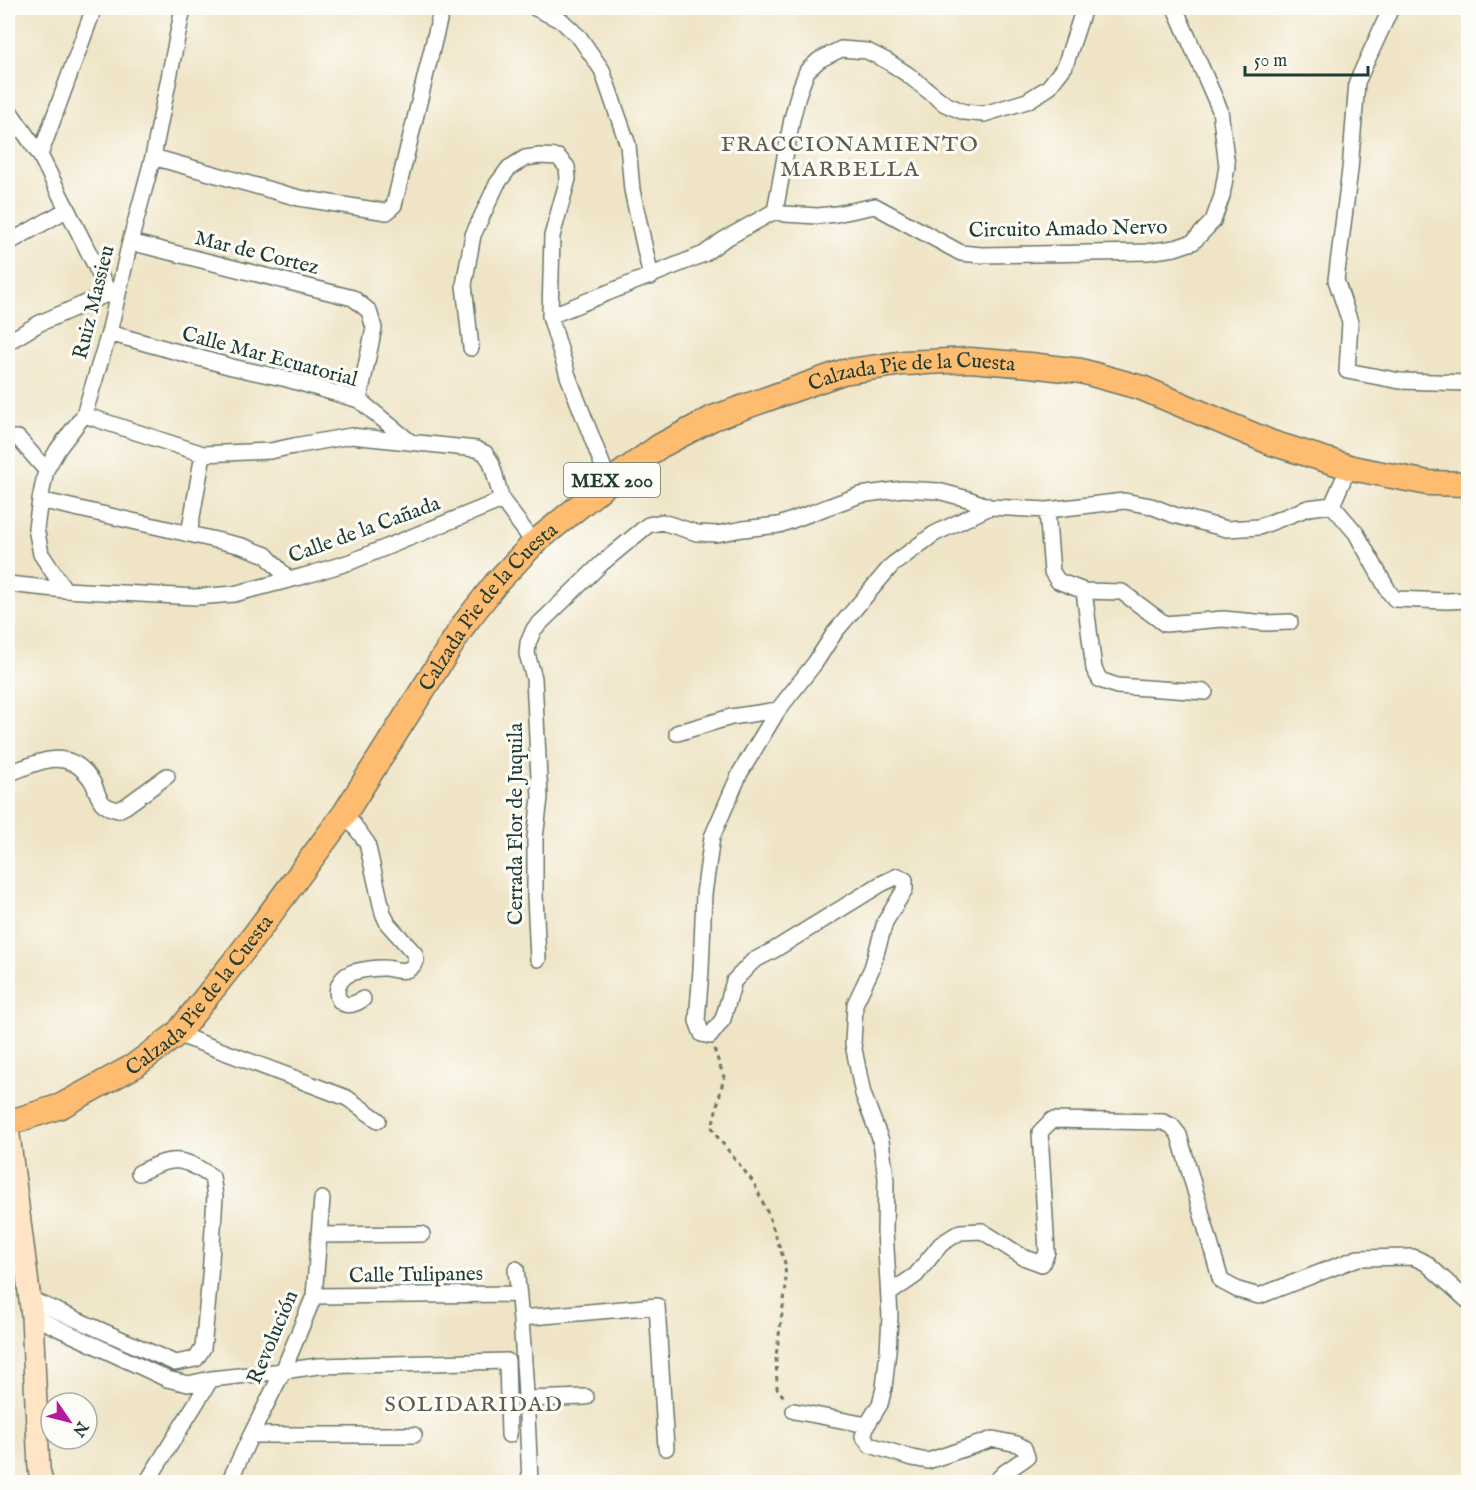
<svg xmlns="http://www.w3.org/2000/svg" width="1476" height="1490" viewBox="0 0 1476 1490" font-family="'IM FELL English',serif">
	<rect width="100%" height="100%" fill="#fdfcf7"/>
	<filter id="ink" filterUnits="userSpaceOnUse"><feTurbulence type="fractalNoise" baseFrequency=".0167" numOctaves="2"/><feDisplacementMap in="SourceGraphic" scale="12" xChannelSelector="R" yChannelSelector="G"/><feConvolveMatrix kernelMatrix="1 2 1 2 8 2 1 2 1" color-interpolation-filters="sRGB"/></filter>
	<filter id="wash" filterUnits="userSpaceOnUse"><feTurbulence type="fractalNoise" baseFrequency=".008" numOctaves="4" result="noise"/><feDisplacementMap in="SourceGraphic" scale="24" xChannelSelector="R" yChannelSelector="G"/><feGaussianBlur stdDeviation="1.35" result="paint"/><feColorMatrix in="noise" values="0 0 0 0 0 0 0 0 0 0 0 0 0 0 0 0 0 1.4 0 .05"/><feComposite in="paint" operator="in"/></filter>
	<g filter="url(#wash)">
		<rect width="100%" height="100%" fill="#efe4c6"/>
	</g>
	<g filter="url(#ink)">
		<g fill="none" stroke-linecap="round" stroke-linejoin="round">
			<defs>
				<path id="minor" d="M535,8l27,13 18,17 22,32 26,75 4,45 19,87
					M1391,8l-34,74 -7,88 -14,110 14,42 -3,49 53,10 68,2
					M8,109l32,46 69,138
					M40,155l54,-147
					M153,157l146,41 88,14 7,-7 48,-197
					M775,211l9,3 34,2 18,-2 39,-8 86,47 20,2 166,-3 28,-4 18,-6 20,-21 9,-25 5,-30 -7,-56 -45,-102
					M775,211l17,-92 7,-27 8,-21 12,-11 22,-11 26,2 20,10 20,13 38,30 19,8 20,2 43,-13 21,-13 17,-22 19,-58
					M130,242l223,56 16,13 5,17 -15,72
					M8,243l60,-34
					M550,316l154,-62 19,-14 52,-29
					M109,333l123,34 55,12 72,21 50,41
					M8,342l32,-19 76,-33
					M471,348l-7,-63 9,-50 24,-51 12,-16 16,-10 15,-2 18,1 9,10 1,12 -16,57 -2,80 18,60 41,106
					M84,415l119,39 67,-3 24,-5 57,-10 125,13 9,4 6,9 11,38
					M8,438h10l28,32
					M40,500l202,46 24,9 23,25
					M1332,505l24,28 33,59 6,7 52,2 21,-1
					M1332,505l12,-27 8,-10
					M1047,510l5,62 6,9 26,10 38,1 43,32 58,-5 43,4 24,-1
					M189,534l14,-80
					M8,584l57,6 131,7 38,-3 70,-18 46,-14 152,-62 32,43
					M65,590l-24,-36 -5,-26 4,-28 6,-30 12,-21 26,-34 25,-82 21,-91 23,-85 30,-149
					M1084,591l10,78 6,11 17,6 88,6
					M677,733l54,-16 47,-7
					M8,774c26,-10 55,-27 78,-1 3,4 6,7 8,12 6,15 6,21 24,25l8,-4 41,-30
					M345,813l22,30 16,70 5,11 27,30 1,7c-2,4 -5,8 -10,9 -7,2 -15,-2 -23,-2 -7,0 -25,2 -32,5 -23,10 -16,45 12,26
					M538,959l-3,-63v-58l5,-40 -6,-120 -7,-24 1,-11 6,-14 67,-65 47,-39 14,-3 35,11 19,1 27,-5 36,-4 81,-30 43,-6 35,2 30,8 22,8 57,3 77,-9 27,5 23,9 53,14 32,-2 49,-19 24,-3
					M177,1034l170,64 31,22
					M319,1235l103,-1
					M516,1269c8,71 11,142 14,213
					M890,1293l26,-18 25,-31 19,-12 22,-1 41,26 19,7 5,-12 -7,-120 12,-12 111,2 9,4 7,9 42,146 17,9 21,6 99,-38 55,-1 13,6 42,38
					M314,1296l205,-2
					M30,1299l145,64 21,-4 7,-11 7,-71 5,-81 -3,-19c-30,-21 -40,-21 -73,-4
					M32,1316l135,63 21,5 23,-5 72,-8 35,-5 189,-5 2,74
					M521,1318l136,-12 9,142
					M527,1399l59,-2
					M794,1411l73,14 13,-21 4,-16 4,-37 2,-34 -5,-86 1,-53 -5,-37 -18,-47 -10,-50 2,-40 17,-36 13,-46 20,-33v-9l-7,-4 -17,8 -107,66 -21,11 -19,20 -11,38 -13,17 -8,-2 -5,-13 4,-51 3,-76 8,-57 28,-64 38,-63 37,-47 20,-31 57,-67 42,-31 56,-27
					M867,1425l-4,11 7,9 42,13 16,3 65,-22 24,5 7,4 3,9 -23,16 -9,9
					M251,1435h163
					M147,1482l64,-103
					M229,1482l22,-47 32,-64 31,-75 8,-97"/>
				<path id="secondary" d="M8,1127l24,189 7,153 3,13"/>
				<g id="primary">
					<path id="s1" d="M8,1123l53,-17 73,-40 43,-32 68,-86 100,-135 120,-190 32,-41 37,-39 75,-61 51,-36 53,-28 130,-46 61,-9 66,-3 60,5 51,6 61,17 130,55 80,25 76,15 40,1"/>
				</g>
			</defs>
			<use href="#minor" stroke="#687767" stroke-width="18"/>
			<use href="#secondary" stroke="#687767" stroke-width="24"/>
			<use href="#primary" stroke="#687767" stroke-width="27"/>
			<path stroke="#687767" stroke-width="3" stroke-dasharray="4.5 4.5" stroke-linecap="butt" d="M714,1049l10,28 -12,50 4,8 38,48 15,33 16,47 1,23 -10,70 1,32 9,12"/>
			<use href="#minor" stroke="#fff" stroke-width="15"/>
			<use href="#secondary" stroke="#ffe4c6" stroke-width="21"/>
			<use href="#primary" stroke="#febc70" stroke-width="24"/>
		</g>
	</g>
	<g text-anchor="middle" stroke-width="6" stroke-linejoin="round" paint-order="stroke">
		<rect fill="#fdfcf7" stroke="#62766e" stroke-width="1.5" x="564" y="463" width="96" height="34" rx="4.5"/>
		<g font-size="20" font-weight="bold" fill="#1f3d34">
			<text x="612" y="487">MEX 200</text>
		</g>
		<g font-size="21" fill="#1f3d34" stroke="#fdfcf7">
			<text transform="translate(1068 228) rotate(-1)" y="7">Circuito Amado Nervo</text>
			<text transform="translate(257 252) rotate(14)" y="7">Mar de Cortez</text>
			<text transform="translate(93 302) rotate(-76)" y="7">Ruiz Massieu</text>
			<text transform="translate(270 356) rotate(15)" y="7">Calle Mar Ecuatorial</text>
			<text dy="7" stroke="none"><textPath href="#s1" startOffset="1226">Calzada Pie de la Cuesta</textPath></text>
			<text transform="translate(364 529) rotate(-20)" y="7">Calle de la Cañada</text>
			<text dy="7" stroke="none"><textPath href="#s1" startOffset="722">Calzada Pie de la Cuesta</textPath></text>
			<text transform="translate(515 824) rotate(-90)" y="7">Cerrada Flor de Juquila</text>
			<text dy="7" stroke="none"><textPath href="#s1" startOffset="236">Calzada Pie de la Cuesta</textPath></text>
			<text transform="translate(416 1274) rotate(-1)" y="7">Calle Tulipanes</text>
			<text transform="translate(272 1337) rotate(-67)" y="7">Revolución</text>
		</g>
		<g font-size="22" letter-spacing="1.5" fill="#5c5d50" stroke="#fdfcf7">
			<text x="850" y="151">FRACCIONAMIENTO<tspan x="850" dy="25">MARBELLA</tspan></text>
			<text x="474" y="1411">SOLIDARIDAD</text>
		</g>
	</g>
	<rect width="1476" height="1490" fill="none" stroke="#fdfcf7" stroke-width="30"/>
	<g transform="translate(69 1421) rotate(125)"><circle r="28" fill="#fdfcf7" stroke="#a4b0a9" stroke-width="1.5"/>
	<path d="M0-4.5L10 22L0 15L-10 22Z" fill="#b5179e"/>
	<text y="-9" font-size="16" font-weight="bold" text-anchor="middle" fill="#1f3d34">N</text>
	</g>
	<path d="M1245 66v9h123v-9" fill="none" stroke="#1f3d34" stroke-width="3"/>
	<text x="1254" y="66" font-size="18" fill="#1f3d34" stroke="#fdfcf7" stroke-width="4.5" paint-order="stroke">50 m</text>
</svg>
